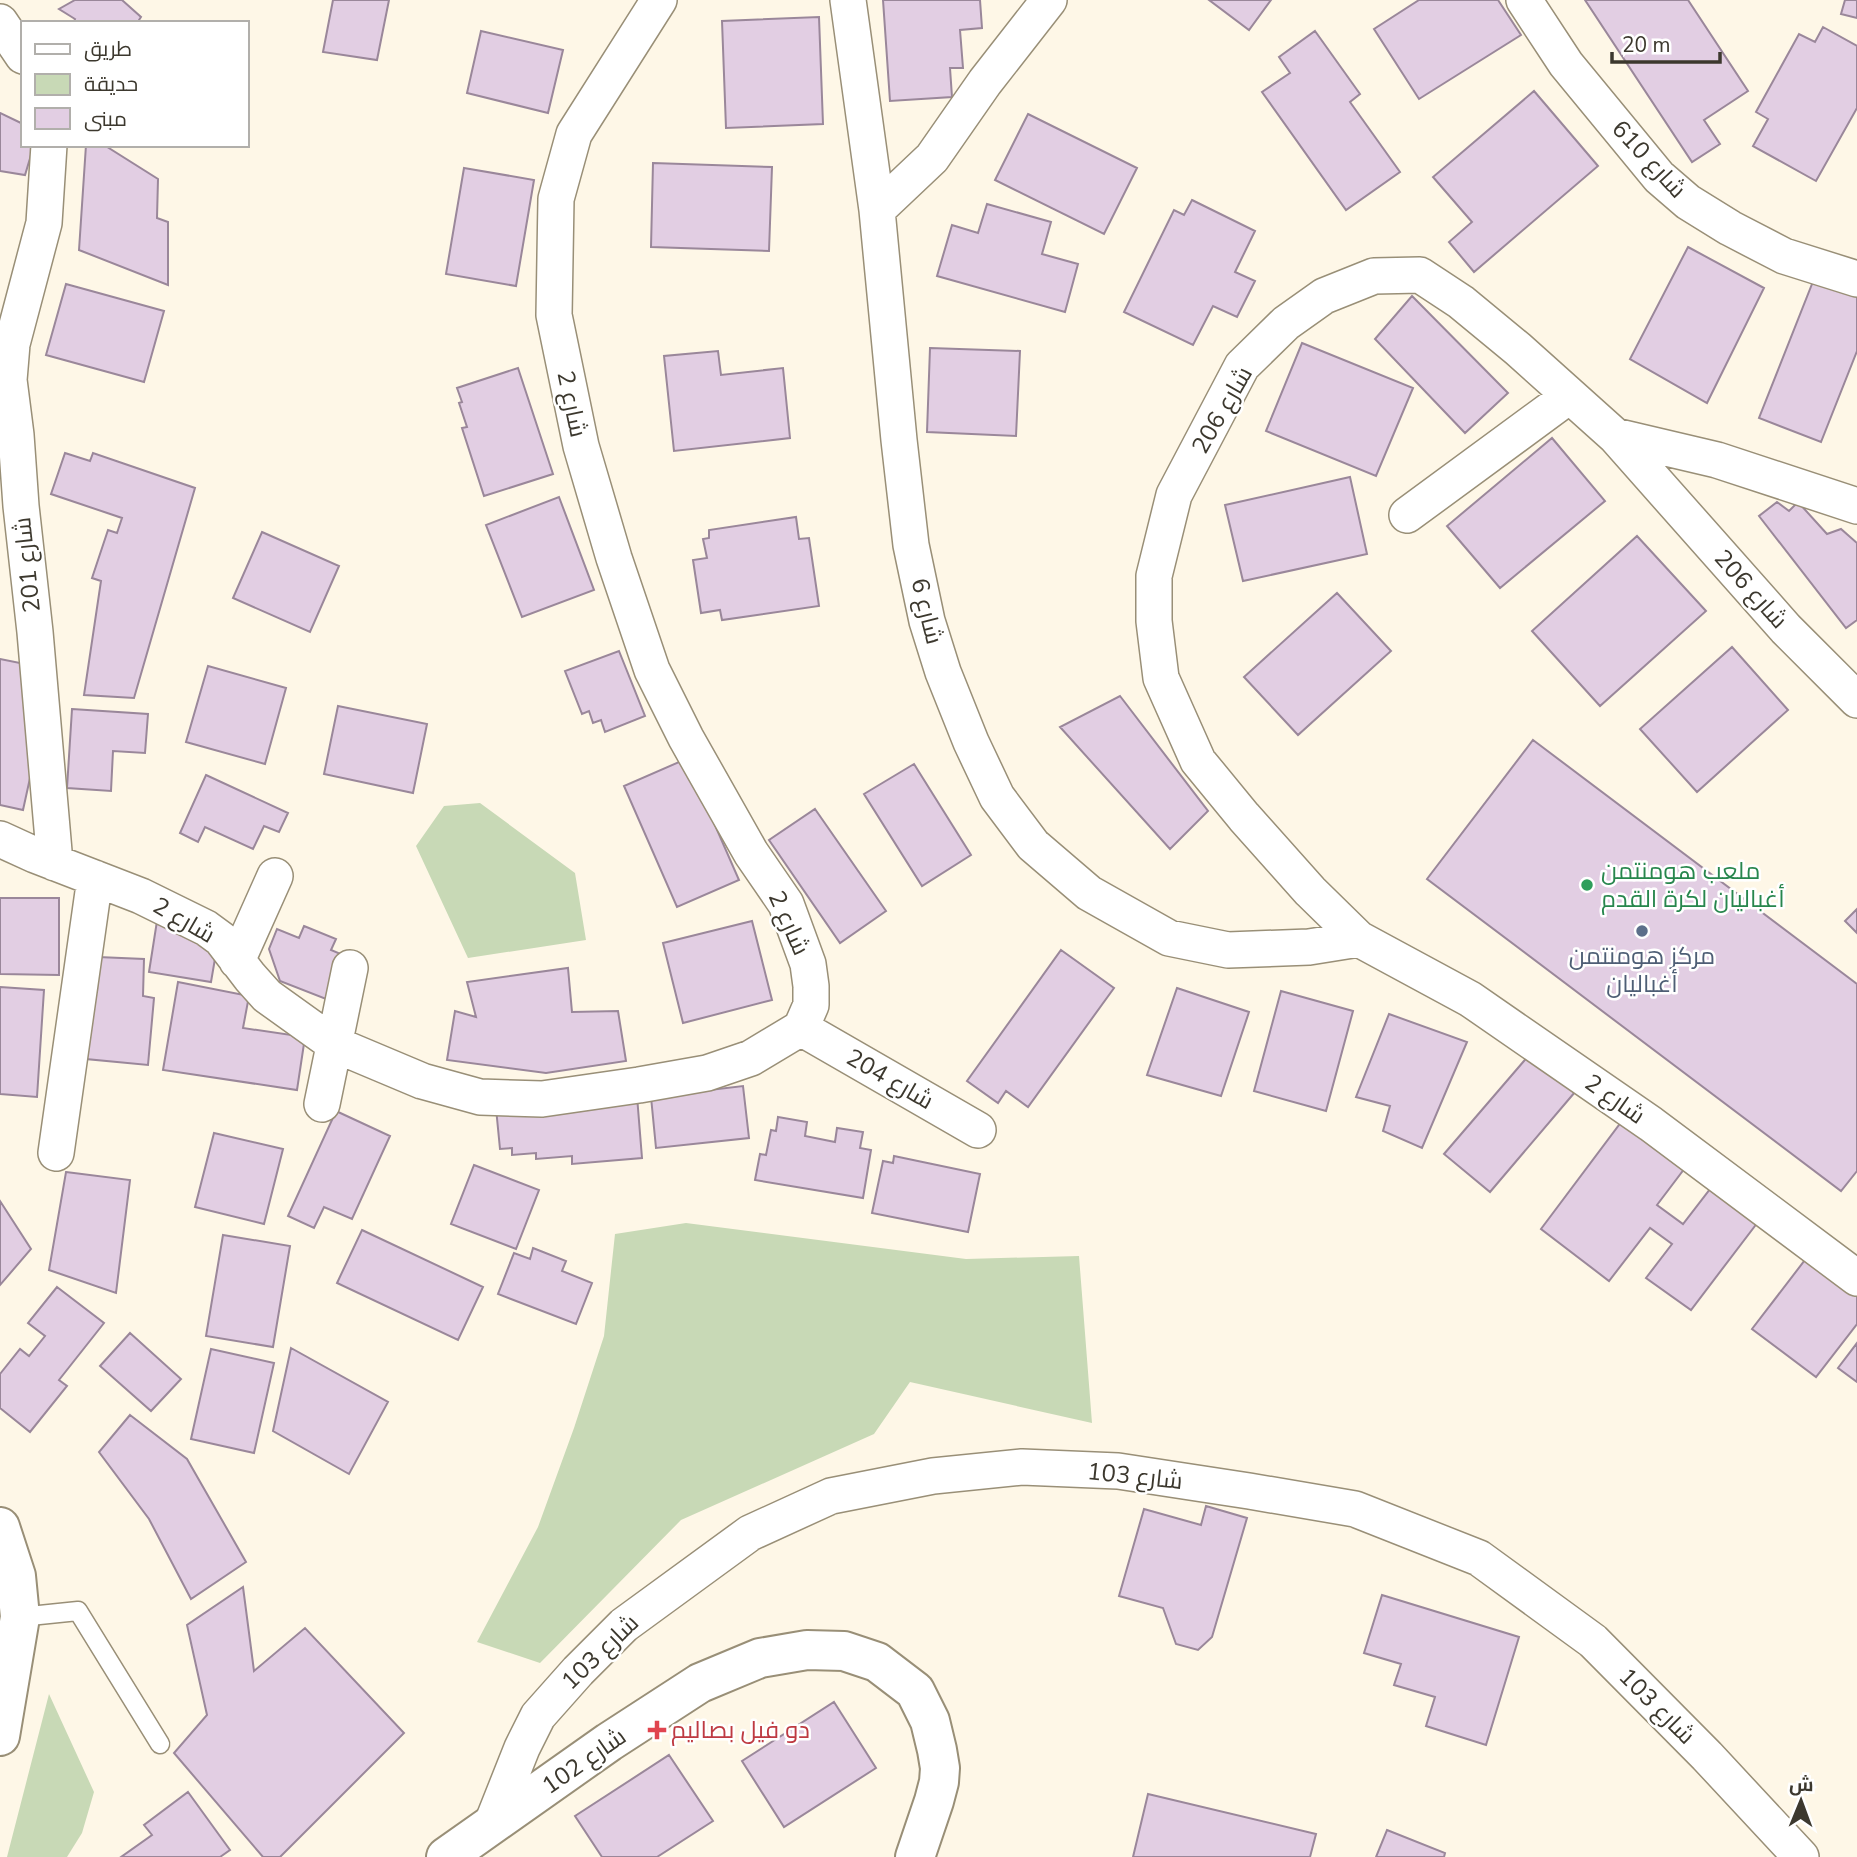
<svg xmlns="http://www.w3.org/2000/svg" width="1857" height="1857" viewBox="0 0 1857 1857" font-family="'Nunito Sans',Cairo,sans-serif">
	<rect width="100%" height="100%" fill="#fef7e7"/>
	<path fill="#c8d9b6" d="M480,803l95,70 11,67 -118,18 -52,-112 28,-40z
		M686,1223l280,36 113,-3 13,167 -182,-41 -36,52 -193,86 -141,143 -63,-21 61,-115 36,-99 30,-92 11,-102z
		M49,1694l45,98 -12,41 -15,24h-60z"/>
	<path fill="#e2cee3" stroke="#9a879a" stroke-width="2" d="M75,0h47l19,17 -4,6h-64l2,-4 -16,-10z
		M333,0h56l-12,60 -54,-8z
		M883,0h97l2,28 -22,2 3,38h-13l2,29 -62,4z
		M1209,0h62l-22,30z
		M1419,0h79l23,35 -102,64 -45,-70z
		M1585,0h103l60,91 -44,29 16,24 -28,18z
		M1845,0h12v18l-16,-4z
		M819,17l4,107 -97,4 -4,-107z
		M1823,27l34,19v62l-41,73 -63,-35 15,-27 -12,-7 43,-78 16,8z
		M481,31l82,19 -15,63 -81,-20z
		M1315,31l45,63 -10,8 50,70 -54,38 -84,-118 28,-19 -11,-16z
		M1534,91l64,75 -124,106 -25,-30 23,-20 -39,-45z
		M0,113l23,11v21h11l-9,30 -25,-4z
		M1028,114l109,54 -33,66 -109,-54z
		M86,145h18l54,34 -1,39 11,4v63l-89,-35z
		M653,163l119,4 -3,84 -118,-4z
		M464,168l70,12 -18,106 -70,-12z
		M1192,200l63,31 -20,41 20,9 -18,36 -24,-11 -20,39 -69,-33 50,-102 10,5z
		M987,204l64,18 -9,32 36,10 -13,48 -128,-36 15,-51 26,8z
		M1688,247l76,41 -57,115 -77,-44z
		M1814,279l43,17v55l-36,91 -62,-24z
		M66,284l98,27 -20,71 -98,-27z
		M1412,296l96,97 -43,40 -90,-94z
		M1302,343l111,45 -37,88 -110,-45z
		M930,348l90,3 -4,85 -89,-4z
		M718,351l3,24 62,-7 7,70 -116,13 -10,-95z
		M518,368l35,106 -69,22 -22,-68 5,-1 -8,-24 3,-1 -5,-14z
		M1552,438l53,63 -105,87 -53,-62z
		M65,453l25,8 3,-8 102,35 -61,210 -50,-3 17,-114 -9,-3 16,-48 9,3 5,-15 -71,-24z
		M1350,477l17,77 -124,27 -18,-76z
		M559,497l35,93 -72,27 -36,-92z
		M1777,502l12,9 9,-9 29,32 14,-5 16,14v77l-11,8 -87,-112z
		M796,517l3,22 10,-1 10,68 -97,14 -2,-10 -19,3 -8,-53 14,-2 -4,-19 6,-1v-8z
		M262,532l77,34 -29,66 -77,-34z
		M1637,536l69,75 -106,95 -68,-75z
		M1337,593l54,58 -93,84 -54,-58z
		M1732,647l56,63 -91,82 -57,-63z
		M619,651l26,65 -40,16 -4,-12 -8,3 -4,-12 -7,3 -17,-43z
		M0,659l35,7 4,71 -16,73 -23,-5z
		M208,666l78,22 -21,76 -79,-22z
		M1120,696l88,115 -38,38 -110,-122z
		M338,706l89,18 -14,69 -89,-19z
		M72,709l76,5 -3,39 -32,-2 -2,40 -44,-3z
		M1533,740l324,244v187l-16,20 -414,-312z
		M686,759l53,121 -62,27 -53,-121z
		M914,764l57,91 -49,31 -58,-92z
		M206,775l82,38 -9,19 -15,-6 -11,23 -48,-22 -7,15 -18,-9z
		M815,809l71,102 -46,32 -71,-103z
		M0,898h59v77l-59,-1z
		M1857,909v24l-12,-12z
		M157,921l60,26 -6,35 -62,-10z
		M752,921l20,79 -89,23 -20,-80z
		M304,926l32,13 -5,11 12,5 -17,44 -46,-18 -11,-32 8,-20 22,9z
		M1061,950l53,38 -86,119 -22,-16 -8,12 -31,-22z
		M98,957l46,2 -1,37 11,2 -6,67 -62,-6 6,-67h5z
		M568,968l4,44 46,-1 8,50 -80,12 -99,-13 8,-49 21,6 -9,-35z
		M178,982l71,14 -6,32 62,9 -8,53 -134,-20z
		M0,987l44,3 -7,107 -37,-3z
		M1177,988l72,24 -28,84 -74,-21z
		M1281,991l72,20 -27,100 -72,-20z
		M1389,1014l78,28 -45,106 -39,-17 7,-25 -34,-9z
		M1530,1054l45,38 -85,100 -46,-38z
		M743,1086l6,52 -93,10 -5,-51z
		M637,1096l5,62 -70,6v-8l-36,3v-6l-24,2v-7l-12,1 -4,-41z
		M336,1111l54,25 -38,83 -28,-12 -10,21 -26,-12z
		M1628,1113l63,47 -34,45 26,19 31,-40 47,34 -70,92 -45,-32 26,-34 -22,-16 -41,53 -68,-52z
		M778,1117l29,5 -2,14 30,6 2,-14 26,4 -3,16 11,2 -8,48 -108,-18 5,-26 6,1 5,-25 5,1z
		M214,1133l69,16 -19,75 -69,-17z
		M894,1156l86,18 -12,58 -96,-19 11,-52 10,2z
		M474,1165l65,25 -23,59 -65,-25z
		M66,1172l64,8 -14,113 -67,-23z
		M0,1201l31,48 -31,36z
		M362,1230l121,57 -25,53 -121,-57z
		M223,1235l67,11 -17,101 -67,-11z
		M533,1248l33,13 -4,10 30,12 -16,41 -78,-30 16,-41 16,6z
		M1808,1256l49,37v31l-41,53 -64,-48z
		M57,1287l47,36 -45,57 8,6 -37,46 -30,-24v-34l20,-25 9,7 16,-20 -17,-13z
		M130,1333l51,46 -30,32 -51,-45z
		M1857,1343v39l-19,-14z
		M291,1348l97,54 -39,72 -76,-43z
		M211,1349l63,14 -20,90 -63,-14z
		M130,1415l57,44 59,103 -55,37 -42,-80 -50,-67z
		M1206,1506l41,12 -35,119 -14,13 -22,-6 -13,-36 -44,-12 25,-87 57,16z
		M243,1587l11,84 51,-43 99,105 -124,124h-17l-89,-104 33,-38 -20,-90z
		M1382,1595l137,42 -33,108 -60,-19 9,-29 -41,-12 7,-21 -37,-11z
		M834,1702l42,66 -92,59 -42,-66z
		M669,1755l44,66 -56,36h-55l-27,-41z
		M188,1792l42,58 -10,7h-99l31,-22 -8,-10z
		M1148,1794l168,40 -6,23h-177z
		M1387,1830l58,23 -1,4h-68z"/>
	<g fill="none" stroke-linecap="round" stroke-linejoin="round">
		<defs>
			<path id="lane" d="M20,1617l58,-6 82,133"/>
			<path id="street" d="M848,0l29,210 22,230 12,105 16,76 16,51 28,70 26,55 36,48 56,48 80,45 59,12 81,-3 50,-8
				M1524,0l42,64 93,113 29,25 42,26 54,28 73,23
				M0,22l23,34
				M49,145l-5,78 -32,121 -3,36 7,55 5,71 14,126 20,231
				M877,210l55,-52 53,-76 64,-82
				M1615,436l102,24 140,46
				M1407,515l162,-119
				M1857,700l-71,-71 -171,-193 -97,-87 -57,-47 -41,-27 -46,1 -50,20 -38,27 -44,43 -68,129 -20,81v45l7,57 37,83 46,56 66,74 49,48 111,60 181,125 206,154
				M0,839l35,16 106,41 65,32 15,11 29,38 17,19 67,48 88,37 58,16 62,2 97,-14 68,-12 44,-15 50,-30 10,-23v-19l-3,-22 -22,-60 -35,-51 -65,-115 -34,-68 -38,-112 -33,-112 -27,-131 2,-116 18,-65 85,-134
				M237,961l38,-85
				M801,1028l177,102
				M322,1104l28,-136
				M56,1153l39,-275
				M491,1826l31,-78 16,-32 40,-45 46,-46 126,-92 81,-37 102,-20 89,-9 96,4 131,20 106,18 124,49 114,83 114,115 94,101"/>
			<path id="secondary" d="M0,1527l16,49 4,41 -20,119
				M446,1857l163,-115 91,-59 60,-25 47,-8 37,1 33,11 38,29 15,30 7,29 3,18 -1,14 -5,19 -19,56"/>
		</defs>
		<use href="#lane" stroke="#998f77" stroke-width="21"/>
		<use href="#street" stroke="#998f77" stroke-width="38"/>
		<use href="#secondary" stroke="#998f77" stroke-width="42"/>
		<use href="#lane" stroke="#fff" stroke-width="18"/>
		<use href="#street" stroke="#fff" stroke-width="35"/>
		<use href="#secondary" stroke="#fff" stroke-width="38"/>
	</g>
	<circle fill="#2e9e5b" stroke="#fff" stroke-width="2.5" cx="1587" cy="885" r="7"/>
	<circle fill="#5c6f8a" stroke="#fff" stroke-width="2.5" cx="1642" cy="931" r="7"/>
	<path fill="#e0444e" stroke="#fff" stroke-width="2.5" d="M653.5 1719.5h7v7h7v7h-7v7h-7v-7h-7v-7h7z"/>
	<g text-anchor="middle" stroke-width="5" stroke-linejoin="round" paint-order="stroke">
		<g font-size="24" fill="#3c382e" stroke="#fff">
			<text transform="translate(1649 159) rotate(47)" y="8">شارع 610</text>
			<text transform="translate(572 404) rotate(78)" y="8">شارع 2</text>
			<text transform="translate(1222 410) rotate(-60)" y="8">شارع 206</text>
			<text transform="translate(27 565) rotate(-96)" y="8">شارع 201</text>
			<text transform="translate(1751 589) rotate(48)" y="8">شارع 206</text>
			<text transform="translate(927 611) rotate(76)" y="8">شارع 6</text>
			<text transform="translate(184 920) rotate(30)" y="8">شارع 2</text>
			<text transform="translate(789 923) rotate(66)" y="8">شارع 2</text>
			<text transform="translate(890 1079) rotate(30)" y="8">شارع 204</text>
			<text transform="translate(1615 1099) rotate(35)" y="8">شارع 2</text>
			<text transform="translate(1135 1476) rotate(6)" y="8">شارع 103</text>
			<text transform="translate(600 1652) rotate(-44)" y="8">شارع 103</text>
			<text transform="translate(1657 1706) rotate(45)" y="8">شارع 103</text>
			<text transform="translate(584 1761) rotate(-35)" y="8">شارع 102</text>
		</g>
		<g font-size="24" fill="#27864d" stroke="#fff" text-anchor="start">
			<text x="1601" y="879">ملعب هومنتمن<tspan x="1601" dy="28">أغباليان لكرة القدم</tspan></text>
		</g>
		<g font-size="24" fill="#4e5e75" stroke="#fff">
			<text x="1642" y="964">مركز هومنتمن<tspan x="1642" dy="28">أغباليان</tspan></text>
		</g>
		<g font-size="24" fill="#be3a42" stroke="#fff" text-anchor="start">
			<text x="671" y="1738">دو فيل بصاليم</text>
		</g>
	</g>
	<rect x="21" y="21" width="228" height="126" fill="#ffffff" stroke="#b1afab" stroke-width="2"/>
	<rect x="35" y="44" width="35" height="10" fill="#ffffff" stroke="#b1afab" stroke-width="2"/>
	<text x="84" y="56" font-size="21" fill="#3c382e">طريق</text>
	<rect x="35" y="74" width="35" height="21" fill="#c8d9b6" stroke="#b1afab" stroke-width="2"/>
	<text x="84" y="91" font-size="21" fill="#3c382e">حديقة</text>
	<rect x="35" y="108" width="35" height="21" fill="#e2cee3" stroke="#b1afab" stroke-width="2"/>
	<text x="84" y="126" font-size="21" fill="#3c382e">مبنى</text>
	<g transform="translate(1801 1801) rotate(1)" stroke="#ffffff" stroke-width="5" paint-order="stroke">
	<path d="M0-5L12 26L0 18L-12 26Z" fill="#3c382e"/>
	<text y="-10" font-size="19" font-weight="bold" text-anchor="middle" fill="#3c382e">ش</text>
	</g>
	<path d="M1612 52v10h108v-10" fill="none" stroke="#3c382e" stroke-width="3.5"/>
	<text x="1622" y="52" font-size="21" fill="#3c382e" stroke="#ffffff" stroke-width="5" paint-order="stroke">20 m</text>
</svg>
